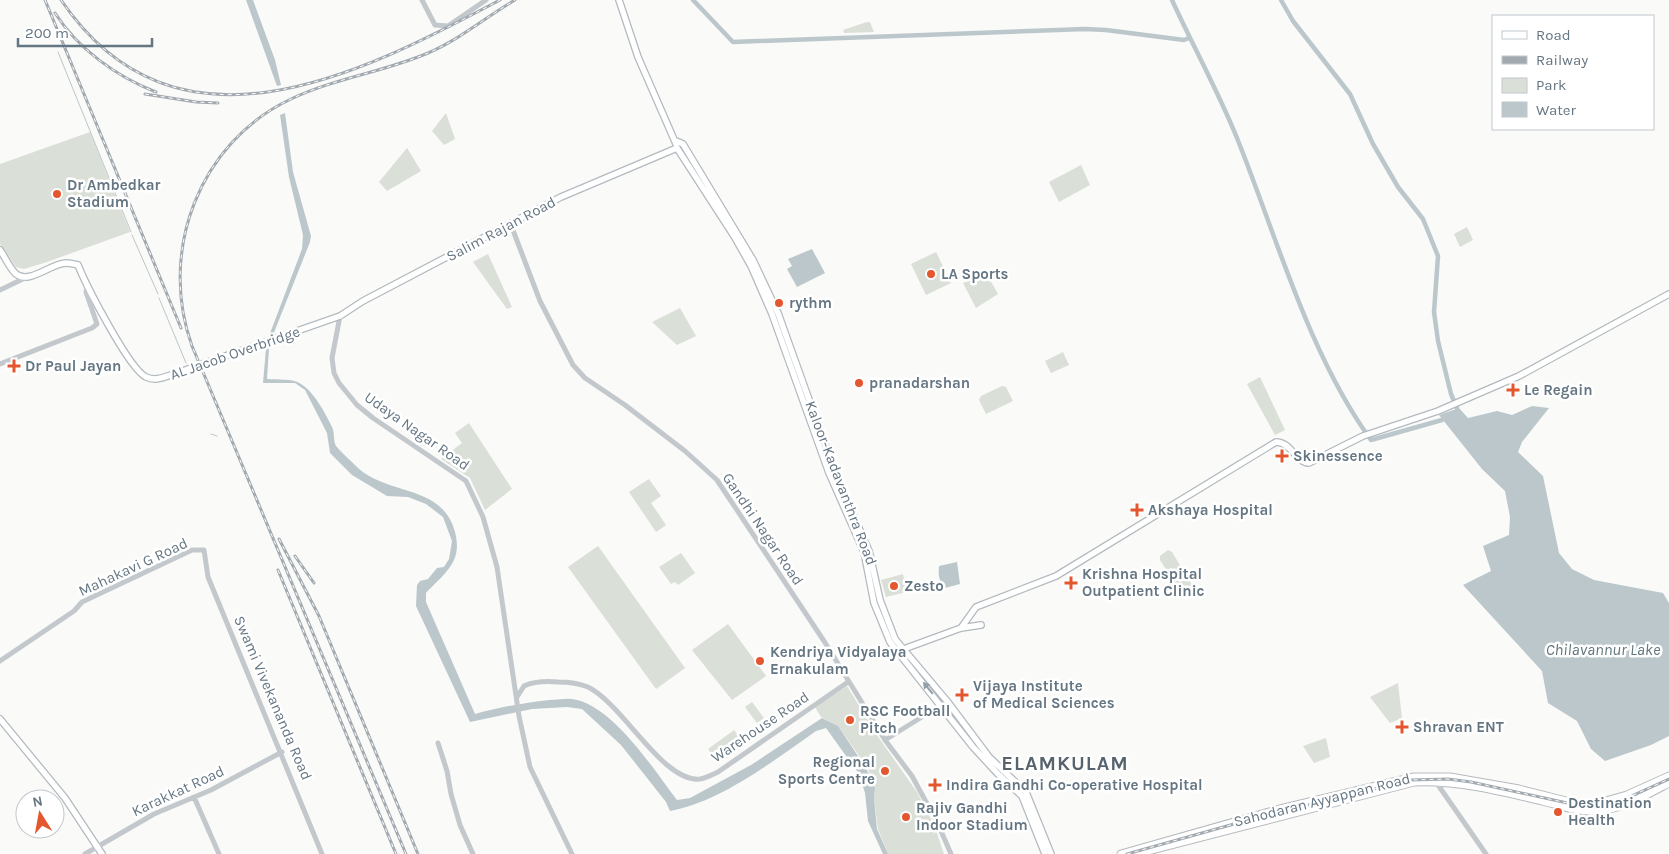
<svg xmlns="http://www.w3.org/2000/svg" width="1669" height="854" viewBox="0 0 1669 854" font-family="Karla,sans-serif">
	<rect width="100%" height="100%" fill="#fafaf8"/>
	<path fill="#dadfd7" d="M867,22h3l4,10 -30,1 -1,-3z
		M446,113l9,26 -11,6 -12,-14z
		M90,132l40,100 -83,30 -23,7 -8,-2 -16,-23v-80z
		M407,148l14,23 -34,20 -8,-9z
		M1081,165l9,20 -31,17 -10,-20z
		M1467,227l6,13 -13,7 -6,-13z
		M936,252l15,31 -25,12 -15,-31z
		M488,254l24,53 -5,2 -34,-47z
		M986,273l12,21 -22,14 -13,-25z
		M680,308l16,28 -19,9 -25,-23z
		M1063,352l6,13 -18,8 -6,-12z
		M1260,377l25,53 -10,5 -28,-51z
		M1002,386l4,1 7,14 -27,13 -7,-14 2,-4z
		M469,423l43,66 -27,21 -15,-32 -29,-19 21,-16 -7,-10z
		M649,479l12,17 -10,7 15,22 -10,7 -27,-40z
		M598,546l87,122 -29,21 -88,-122z
		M1168,550l4,2 20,33 -12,7 -20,-32v-4z
		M681,553l14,20 -17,12 -3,-3 -4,2 -12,-17z
		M903,574l4,18 -21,5 -5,-17z
		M728,624l38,52 -34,24 -40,-50z
		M1398,683l4,35 -12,5 -20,-26z
		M847,686l32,52 38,54 18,35 9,27h-56l-10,-25 -4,-30 1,-12 -8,-20 -29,-41 -17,-9 -6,-10z
		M752,702l12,16 -7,5 -12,-16z
		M734,730l11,15 -26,18 -11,-14z
		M1326,738l4,19 -16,6 -11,-17z"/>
	<path fill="#bbc7cb" d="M246,0h7l22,60 6,25 -4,1z
		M285,113l8,59 18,64 -1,6 -37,93 -4,13 -2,31c11,1 25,-1 34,5 13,8 25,30 31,43 3,6 1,14 4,19 6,7 15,15 22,22 31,28 84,16 97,64 8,30 -10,41 -29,61v9l49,112c25,-7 49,-11 74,-14 7,0 16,-2 23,-1 40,5 82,71 105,101l13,-2 61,-33 71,-47 16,8 28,42 9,20 -1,11 3,30 11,25h-5l-15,-33 -3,-28 -6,-19 -33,-46 -10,3c-43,30 -95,71 -146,80l-4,-9 -45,-57 -39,-36 -15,-2 -35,2 -62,13 -54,-116 1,-21 3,-4 8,-2 9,-11 7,-1 5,-8 3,-18 -9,-24 -17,-13 -18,-7 -21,-1 -35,-21 -22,-22 -3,-20 -22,-43 -10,-7h-32l3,-34 3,-13 33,-87 1,-14 -14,-58 -9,-62z
		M812,249l13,24 -28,14 -10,-18 5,-3 -4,-7z
		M1532,406l17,2 -27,34 -4,10 25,24 16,77 13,16 22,11 69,13 6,10v133l-18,9 -46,16 -14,-12 -14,-28 -29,-18 -6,-32 -79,-86 28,-14 -8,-25 26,-11 1,-18 -5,-26 -23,-22 -43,-54 20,-7 9,10 29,-7 15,4z
		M957,562l3,22 -15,4c-6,-6 -7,-13 -6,-22z"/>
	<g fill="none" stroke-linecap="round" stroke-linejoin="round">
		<path stroke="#bbc7cb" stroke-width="1" d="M58,52l73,180
			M132,235l26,59
			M159,298l27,65
			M211,434l6,2"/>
		<path stroke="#bbc7cb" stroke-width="4.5" d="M693,0l40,42 352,-13 21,1 78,10 5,-2
			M1172,0c21,46 46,91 65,138 39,97 72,217 134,302l71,-20
			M1281,0l12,21 57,73 23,50 25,43 25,32 15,37 -4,56 4,29 13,53 6,14"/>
		<defs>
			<path id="secondary" d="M619,0l19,57 38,87
				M676,141l7,3 70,116 25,53 58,162 33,76 11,49 15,39 52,62 42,56 37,35 25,62
				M677,148l57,88 17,30 21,48 57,159 35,79 10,51 16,39 83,105 24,26 25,23 23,58
				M0,250c5,7 9,17 15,23 13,13 36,-10 51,-10 4,0 8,1 12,2 8,20 51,104 68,112 9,4 16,1 25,-2
				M340,316l23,-15 198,-104 116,-49
				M961,628l15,-21 80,-31 220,-134c15,0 19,20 33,21l54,-27 75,-25 81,-35 150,-82
				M901,650l60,-22 20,-3
				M0,719l65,79 37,56"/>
			<path id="primary" d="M1121,854l159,-45 134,-32h36l69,12 55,14 21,1 32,-9 42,-19
				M1136,854l278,-72c43,-2 87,9 128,19 18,4 37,12 56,10 24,-2 50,-17 71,-28"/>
		</defs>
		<use href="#secondary" stroke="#b3babf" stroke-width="8"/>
		<use href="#primary" stroke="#b5babe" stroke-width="9"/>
		<path stroke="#c3c8cc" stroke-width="5" d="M422,0l13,25 13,1 38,-26
			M511,225l29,76 33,64 12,13 40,27 60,46 32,29 107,161 61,99 27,36 26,48 13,30
			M0,290l27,-13
			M340,316l-8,42 2,15 5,10 18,22 16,13 93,63 17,36 14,50 22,149 11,51 42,87
			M0,364l92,-36 5,-4 -11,-32 1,-5
			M0,661l74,-50 8,-9 110,-52h12l4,27 114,277
			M517,697l7,-11c11,-5 22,-5 34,-4 10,0 20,1 30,5 36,18 75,96 112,92 6,-1 12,-4 18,-7l130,-90
			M885,740l56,-35
			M438,743l9,28 4,23 9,31 13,29
			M1436,782l50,72
			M194,797l25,57
			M85,854l69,-40 57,-24 71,-38"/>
		<use href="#secondary" stroke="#fff" stroke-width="5.5"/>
		<use href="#primary" stroke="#fff" stroke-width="7"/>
		<defs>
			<path id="rail" d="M45,0l136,328
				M61,0c115,169 298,75 439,0
				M55,13c23,36 62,64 101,79
				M145,94l51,8 22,1
				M279,539l40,77 99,238
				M295,556l19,27
				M278,570l118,284
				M406,854l-214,-508c-34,-94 7,-204 99,-247 44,-21 93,-27 137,-46 31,-13 58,-36 87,-53
				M1127,854l132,-37 152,-37 37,-1 23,3 101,22 27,3 19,-5 51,-23"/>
		</defs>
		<use href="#rail" stroke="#a2aab0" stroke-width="3"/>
		<use href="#rail" stroke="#fff" stroke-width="1" stroke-dasharray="4" stroke-linecap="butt"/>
		<defs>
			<path id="secondary-bridge" d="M171,375l169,-59"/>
		</defs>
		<use href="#secondary-bridge" stroke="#b3babf" stroke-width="8" stroke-linecap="butt"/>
		<use href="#secondary-bridge" stroke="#fff" stroke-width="5.5"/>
	</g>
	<defs><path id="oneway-solid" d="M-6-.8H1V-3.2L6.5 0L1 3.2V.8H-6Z" transform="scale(1.25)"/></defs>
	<use fill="#939fa8" href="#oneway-solid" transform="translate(928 688) rotate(-129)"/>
	<g fill="#e4572e" stroke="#fff" stroke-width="2">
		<circle cx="57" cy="194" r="5"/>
		<circle cx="931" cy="274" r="5"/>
		<circle cx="779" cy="303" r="5"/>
		<path d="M11.5 358.5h5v5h5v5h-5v5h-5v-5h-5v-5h5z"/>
		<circle cx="859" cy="383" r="5"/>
		<path d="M1510.5 382.5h5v5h5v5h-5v5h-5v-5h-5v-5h5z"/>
		<path d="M1279.5 448.5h5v5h5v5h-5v5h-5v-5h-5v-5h5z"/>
		<path d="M1134.5 502.5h5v5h5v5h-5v5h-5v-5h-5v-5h5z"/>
		<path d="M1068.5 575.5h5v5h5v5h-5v5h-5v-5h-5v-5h5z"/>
		<circle cx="894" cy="586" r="5"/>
		<circle cx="760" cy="661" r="5"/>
		<path d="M959.5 687.5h5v5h5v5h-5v5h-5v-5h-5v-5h5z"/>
		<circle cx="850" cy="720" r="5"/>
		<path d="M1399.5 719.5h5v5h5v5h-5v5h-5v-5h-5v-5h5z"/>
		<circle cx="885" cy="771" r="5"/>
		<path d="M932.5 777.5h5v5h5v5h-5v5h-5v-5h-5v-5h5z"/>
		<circle cx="1558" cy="812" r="5"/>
		<circle cx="906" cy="817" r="5"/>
	</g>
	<g text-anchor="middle" stroke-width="5" stroke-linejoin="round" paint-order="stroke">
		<g font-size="15" font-weight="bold" fill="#657683" stroke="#fff" text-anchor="start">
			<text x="67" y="190">Dr Ambedkar<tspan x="67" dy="17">Stadium</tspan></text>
			<text x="941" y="279">LA Sports</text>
			<text x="789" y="308">rythm</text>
			<text x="25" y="371">Dr Paul Jayan</text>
			<text x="869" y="388">pranadarshan</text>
			<text x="1524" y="395">Le Regain</text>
			<text x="1293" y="461">Skinessence</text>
			<text x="1148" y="515">Akshaya Hospital</text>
			<text x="1082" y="579">Krishna Hospital<tspan x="1082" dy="17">Outpatient Clinic</tspan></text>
			<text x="904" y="591">Zesto</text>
			<text x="770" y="657">Kendriya Vidyalaya<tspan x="770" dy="17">Ernakulam</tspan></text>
			<text x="973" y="691">Vijaya Institute<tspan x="973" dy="17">of Medical Sciences</tspan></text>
			<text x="860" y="716">RSC Football<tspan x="860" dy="17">Pitch</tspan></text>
			<text x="1413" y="732">Shravan ENT</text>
			<text x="875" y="767" text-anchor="end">Regional<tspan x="875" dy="17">Sports Centre</tspan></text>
			<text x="946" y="790">Indira Gandhi Co-operative Hospital</text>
			<text x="1568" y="808">Destination<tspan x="1568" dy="17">Health</tspan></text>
			<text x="916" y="813">Rajiv Gandhi<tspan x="916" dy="17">Indoor Stadium</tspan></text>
		</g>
		<g font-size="15" fill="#657683" stroke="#fff">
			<text transform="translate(501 229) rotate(-28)" y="5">Salim Rajan Road</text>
			<text transform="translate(235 353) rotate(-19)" y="5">AL Jacob Overbridge</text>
			<text transform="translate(417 431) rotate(35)" y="5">Udaya Nagar Road</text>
			<text transform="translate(841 483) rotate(69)" y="5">Kaloor-Kadavanthra Road</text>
			<text transform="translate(763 529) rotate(56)" y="5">Gandhi Nagar Road</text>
			<text transform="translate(133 567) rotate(-25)" y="5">Mahakavi G Road</text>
			<text transform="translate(273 698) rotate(67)" y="5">Swami Vivekananda Road</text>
			<text transform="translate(760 727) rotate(-34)" y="5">Warehouse Road</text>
			<text transform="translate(178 791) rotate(-25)" y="5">Karakkat Road</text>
			<text transform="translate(1322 800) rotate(-14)" y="5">Sahodaran Ayyappan Road</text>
		</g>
		<g font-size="16" font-style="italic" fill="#60757c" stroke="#fff">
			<text x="1603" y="655">Chilavannur Lake</text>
		</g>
		<g font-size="20" font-weight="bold" letter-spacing="1" fill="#57646e" stroke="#fff">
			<text x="1065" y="770">ELAMKULAM</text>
		</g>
	</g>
	<rect x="1492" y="15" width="162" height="115" fill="#ffffff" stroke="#c1c8cd"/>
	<rect x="1502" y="31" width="25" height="8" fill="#ffffff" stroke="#c1c8cd"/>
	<text x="1536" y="40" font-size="15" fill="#657683">Road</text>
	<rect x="1502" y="56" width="25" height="8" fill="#a2aab0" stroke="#c1c8cd"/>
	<text x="1536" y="65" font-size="15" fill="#657683">Railway</text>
	<rect x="1502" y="78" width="25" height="15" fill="#dadfd7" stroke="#c1c8cd"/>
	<text x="1536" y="90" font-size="15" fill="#657683">Park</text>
	<rect x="1502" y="102" width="25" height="15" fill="#bbc7cb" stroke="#c1c8cd"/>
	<text x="1536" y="115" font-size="15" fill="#657683">Water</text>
	<g transform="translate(40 814) rotate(349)"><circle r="24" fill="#ffffff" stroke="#c1c8cd"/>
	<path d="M0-4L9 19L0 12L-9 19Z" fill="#e4572e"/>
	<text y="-8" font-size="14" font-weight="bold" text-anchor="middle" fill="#657683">N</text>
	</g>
	<path d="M18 38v8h134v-8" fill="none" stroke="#657683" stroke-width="2.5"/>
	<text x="25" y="38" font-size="15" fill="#657683" stroke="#ffffff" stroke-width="4" paint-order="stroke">200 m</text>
</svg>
